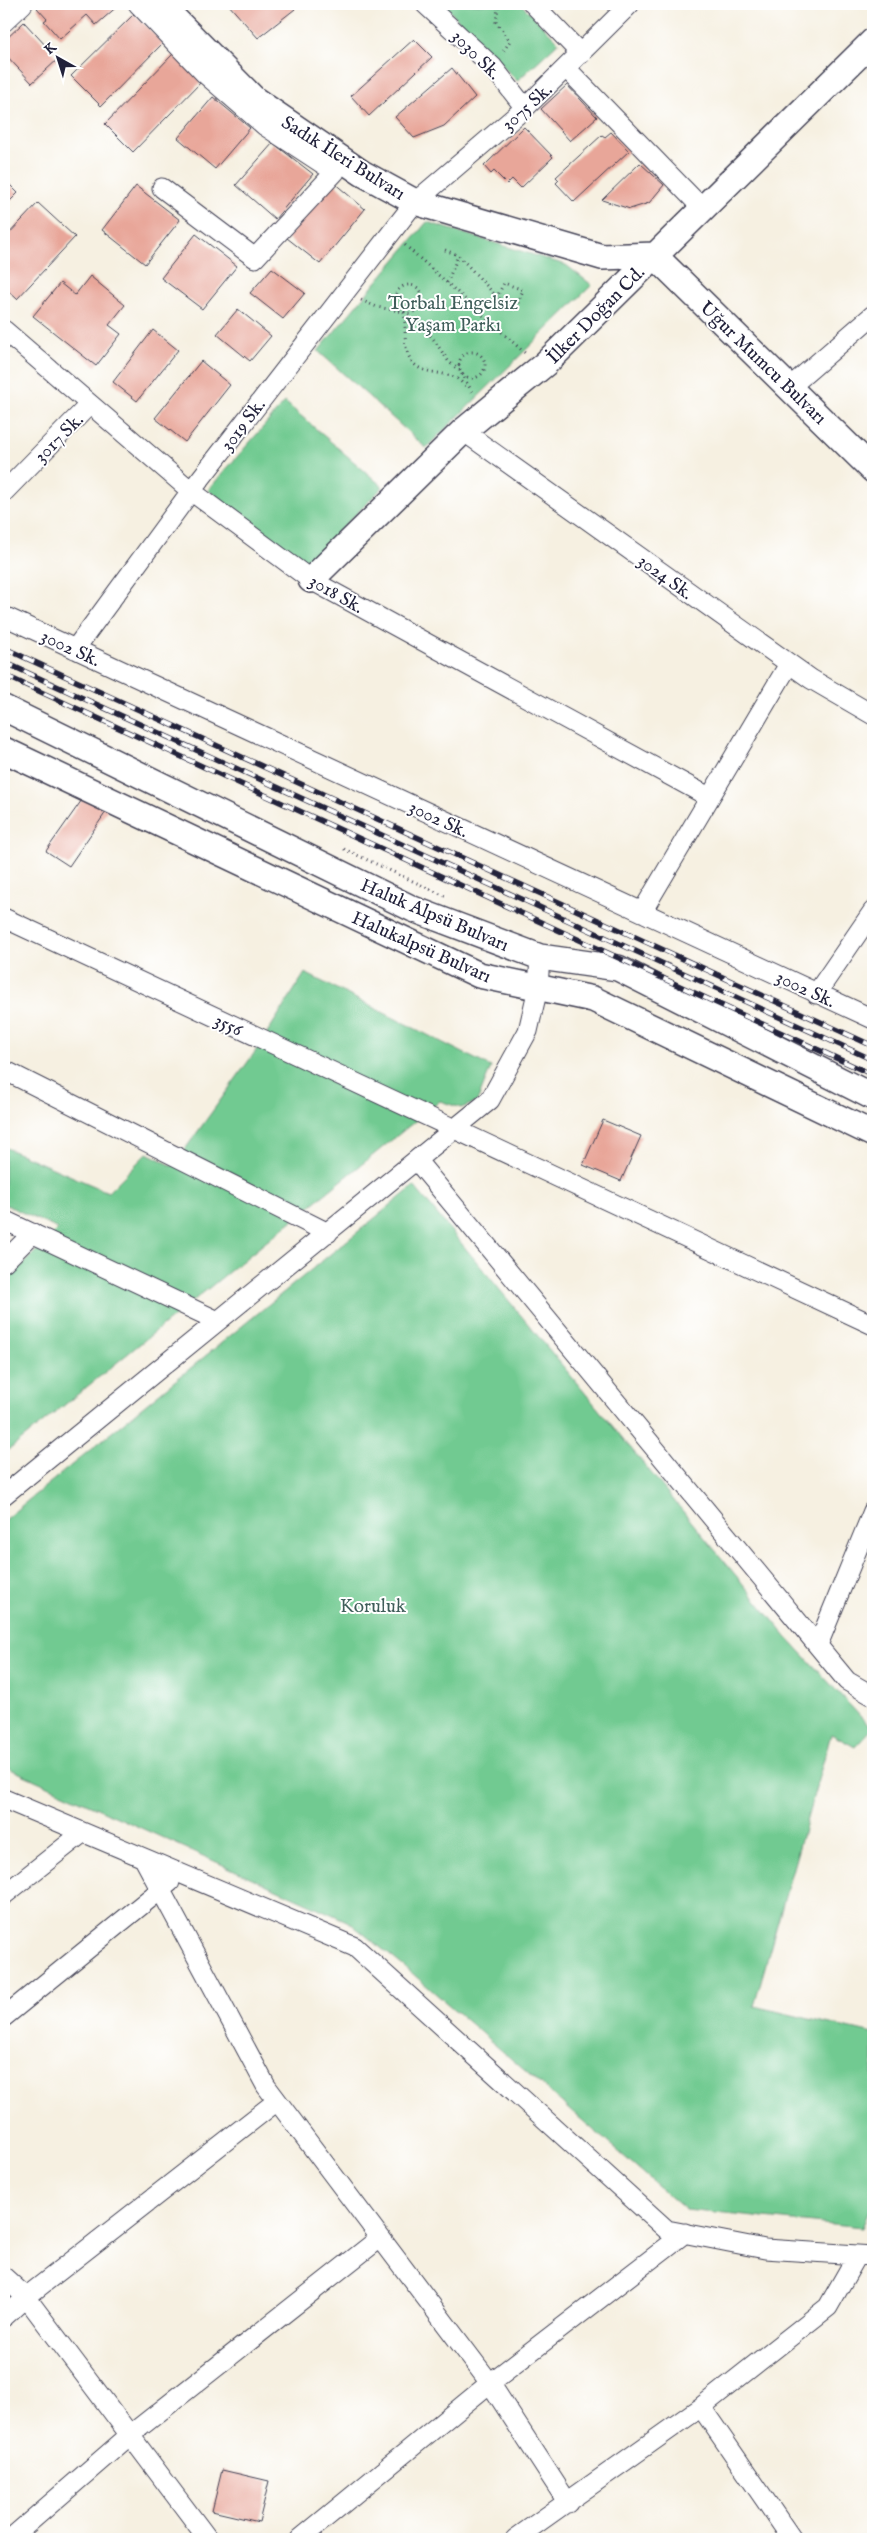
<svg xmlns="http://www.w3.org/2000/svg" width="877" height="2543" viewBox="0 0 877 2543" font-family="'IM FELL English',serif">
	<rect width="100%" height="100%" fill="#fff"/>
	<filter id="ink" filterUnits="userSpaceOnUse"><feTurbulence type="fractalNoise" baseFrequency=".02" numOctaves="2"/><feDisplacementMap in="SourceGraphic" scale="10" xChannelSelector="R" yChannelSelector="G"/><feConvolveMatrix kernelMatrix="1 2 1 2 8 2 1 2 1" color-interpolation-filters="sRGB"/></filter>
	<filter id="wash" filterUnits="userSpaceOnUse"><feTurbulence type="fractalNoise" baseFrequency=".0096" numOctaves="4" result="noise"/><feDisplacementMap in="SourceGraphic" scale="20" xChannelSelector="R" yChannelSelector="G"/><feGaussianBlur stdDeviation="1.12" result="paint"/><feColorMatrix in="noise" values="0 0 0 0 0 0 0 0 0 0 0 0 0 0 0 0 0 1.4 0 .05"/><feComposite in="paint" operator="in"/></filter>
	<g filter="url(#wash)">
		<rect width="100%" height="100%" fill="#f6f0e1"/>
		<path fill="#71ca91" stroke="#4a7666" d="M443,4h78l38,38 -42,39z
			M427,222l139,43 26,20 -166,163 -108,-97z
			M285,402l98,85 -80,81 -95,-78z
			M305,973l186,94 -14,35 -16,6 -21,-7 -436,353v-171l54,-54 -54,-25v-57l104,45 39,-39 26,13 82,-114z
			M414,1186l372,450 86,93 -17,18 -24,-13 -77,272 119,28v167l-11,27 -176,-18 -273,-236 -64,-52 -345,-156v-246z"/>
		<g id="blocks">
			<path fill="#e8a699" d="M43,4h77l-24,21 -9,-10 -27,24 -16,-18 3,-2 -10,-11z
				M228,4h63l4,5 -37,29z
				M134,14l29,29 -62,63 -30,-30z
				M24,22l34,37 -26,24 -28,-30v-12z
				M414,39l18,18 -63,59 -18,-20z
				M174,53l29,27 -70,72 -28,-28z
				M452,68l23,29 -31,29 -30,12 -19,-21z
				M567,85l30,32 -27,24 -29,-32z
				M213,97l37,31 -35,41 -37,-31z
				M524,127l29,30 -32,31 -9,-9 -5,5 -13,-13 -3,3 -7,-8z
				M611,132l18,19 -55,51 -18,-19 3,-3 -3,-3 46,-42 3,2z
				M273,143l40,31 -38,45 -39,-34z
				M640,163l24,22 -15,18 -19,6 -28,-9z
				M4,179l14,14 -14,14z
				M333,182l32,27 -45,55 -33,-26z
				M136,186l44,34 -35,44 -43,-34z
				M38,203l37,34 -58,62 -13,-12v-48z
				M196,234l41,32 -35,43 -41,-31z
				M272,268l33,25 -22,26 -33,-26z
				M90,276l35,29 -16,20 12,9 -25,32 -63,-50 27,-33 15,12z
				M238,309l33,27 -21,25 -33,-27z
				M153,330l25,20 -41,51 -24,-19z
				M201,361l29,24 -45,57 -30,-24z
				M84,797l24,12 -39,57 -23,-15z
				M603,1120l38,16 -20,45 -38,-16z
				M222,2470l47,11 -10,41 -47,-11z"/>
		</g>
	</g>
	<g filter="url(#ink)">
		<use href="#blocks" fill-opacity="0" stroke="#424154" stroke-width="1"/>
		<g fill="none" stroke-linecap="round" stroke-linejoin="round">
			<defs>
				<path id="minor" d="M138,4l66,69 61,53 70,46 -80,86 -93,-70
					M425,4l68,63 32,41
					M533,4l48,50
					M4,22l19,-18
					M566,68l136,140
					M4,330l187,161 120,89 398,217
					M790,387l83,-72
					M463,431l348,248 62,36
					M4,492l86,-88
					M4,616l869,403
					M75,649l116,-158 224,-289 110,-94 105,-104
					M642,912l147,-248
					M4,918l869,407
					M816,994l57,-83
					M4,1070l324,163
					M417,1161l430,520 26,15
					M4,1220l214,101
					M4,1262l29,-29
					M4,1495l486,-395 38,-69 10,-43 2,-31
					M818,1645l55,-134
					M4,1799l351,148 312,283 98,19 108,7
					M144,1859l122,227 224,297 78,120
					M4,1895l77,-61
					M4,2017l166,-135
					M4,2277l22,20 182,242
					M4,2317l22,-20 251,-196
					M701,2407l91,132
					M10,2539l120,-104 250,-197
					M300,2539l190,-156 195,-150
					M515,2539l186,-132 127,-100 29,-51"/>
				<path id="major" d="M160,4l94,95 108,74 53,29 187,55 52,-2
					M654,255l219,215
					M311,580l152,-149 82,-67 328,-323
					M4,708l409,201 127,48 78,11 255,129
					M4,750l475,225 114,24 280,135"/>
			</defs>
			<use href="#minor" stroke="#424154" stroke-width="21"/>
			<use href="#major" stroke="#424154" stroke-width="28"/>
			<path stroke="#424154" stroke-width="3" stroke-dasharray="1 4" stroke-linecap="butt" d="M493,4l5,4 -2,14 14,19 -7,11
				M498,8l4,-4
				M405,245l121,109
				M445,250l13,5 39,42 7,-14 19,7 -7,18 -19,-11
				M447,283l11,-27
				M395 299a14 14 0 1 1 28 0a14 14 0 1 1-28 0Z
				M361,300l16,7 27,5 28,25 17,25 11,9 14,24
				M404,312c2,10 0,32 3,39 7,24 26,19 44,25 6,1 11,7 16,11
				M459 365a13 13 0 1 1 26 0a13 13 0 1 1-26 0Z
				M344,849l103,48"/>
			<use href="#minor" stroke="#fff" stroke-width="19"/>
			<use href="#major" stroke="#fff" stroke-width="25"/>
			<defs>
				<path id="rail" d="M4,648l869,398
					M4,662l869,398
					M4,675l869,400"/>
			</defs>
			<use href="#rail" stroke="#22223b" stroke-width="5.5"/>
			<use href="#rail" stroke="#fff" stroke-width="4" stroke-dasharray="11" stroke-linecap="butt"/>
		</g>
	</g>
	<g text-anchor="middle" stroke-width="4" stroke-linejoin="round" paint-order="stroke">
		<g font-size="19" fill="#22223b" stroke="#fff">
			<text transform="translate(477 54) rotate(45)" y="7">3030 Sk.</text>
			<text transform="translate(526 106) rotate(-42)" y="7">3075 Sk.</text>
			<text transform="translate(344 157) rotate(32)" y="7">Sadık İleri Bulvarı</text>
			<text transform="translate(595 314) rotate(-45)" y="7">İlker Doğan Cd.</text>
			<text transform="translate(764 362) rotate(44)" y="7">Uğur Mumcu Bulvarı</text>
			<text transform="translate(242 424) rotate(-52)" y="7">3019 Sk.</text>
			<text transform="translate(58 437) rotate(-45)" y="7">3017 Sk.</text>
			<text transform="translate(666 576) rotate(36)" y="7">3024 Sk.</text>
			<text transform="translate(337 593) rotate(30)" y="7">3018 Sk.</text>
			<text transform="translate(71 647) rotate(25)" y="7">3002 Sk.</text>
			<text transform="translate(439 818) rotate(25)" y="7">3002 Sk.</text>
			<text transform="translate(435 914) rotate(23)" y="7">Haluk Alpsü Bulvarı</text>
			<text transform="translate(422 946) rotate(24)" y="7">Halukalpsü Bulvarı</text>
			<text transform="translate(806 988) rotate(25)" y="7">3002 Sk.</text>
			<text transform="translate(229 1024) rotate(25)" y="7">3556</text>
		</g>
		<g font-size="19" fill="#3e5d59" stroke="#fff">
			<text x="453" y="309">Torbalı Engelsiz<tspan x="453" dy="22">Yaşam Parkı</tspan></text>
			<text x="373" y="1612">Koruluk</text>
		</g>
	</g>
	<rect width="877" height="2543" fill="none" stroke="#fff" stroke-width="20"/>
	<g transform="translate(58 58) rotate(321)" stroke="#ffffff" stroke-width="4" paint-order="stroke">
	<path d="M0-4L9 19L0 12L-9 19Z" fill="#22223b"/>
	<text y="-8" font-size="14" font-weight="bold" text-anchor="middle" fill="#22223b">K</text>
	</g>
</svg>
